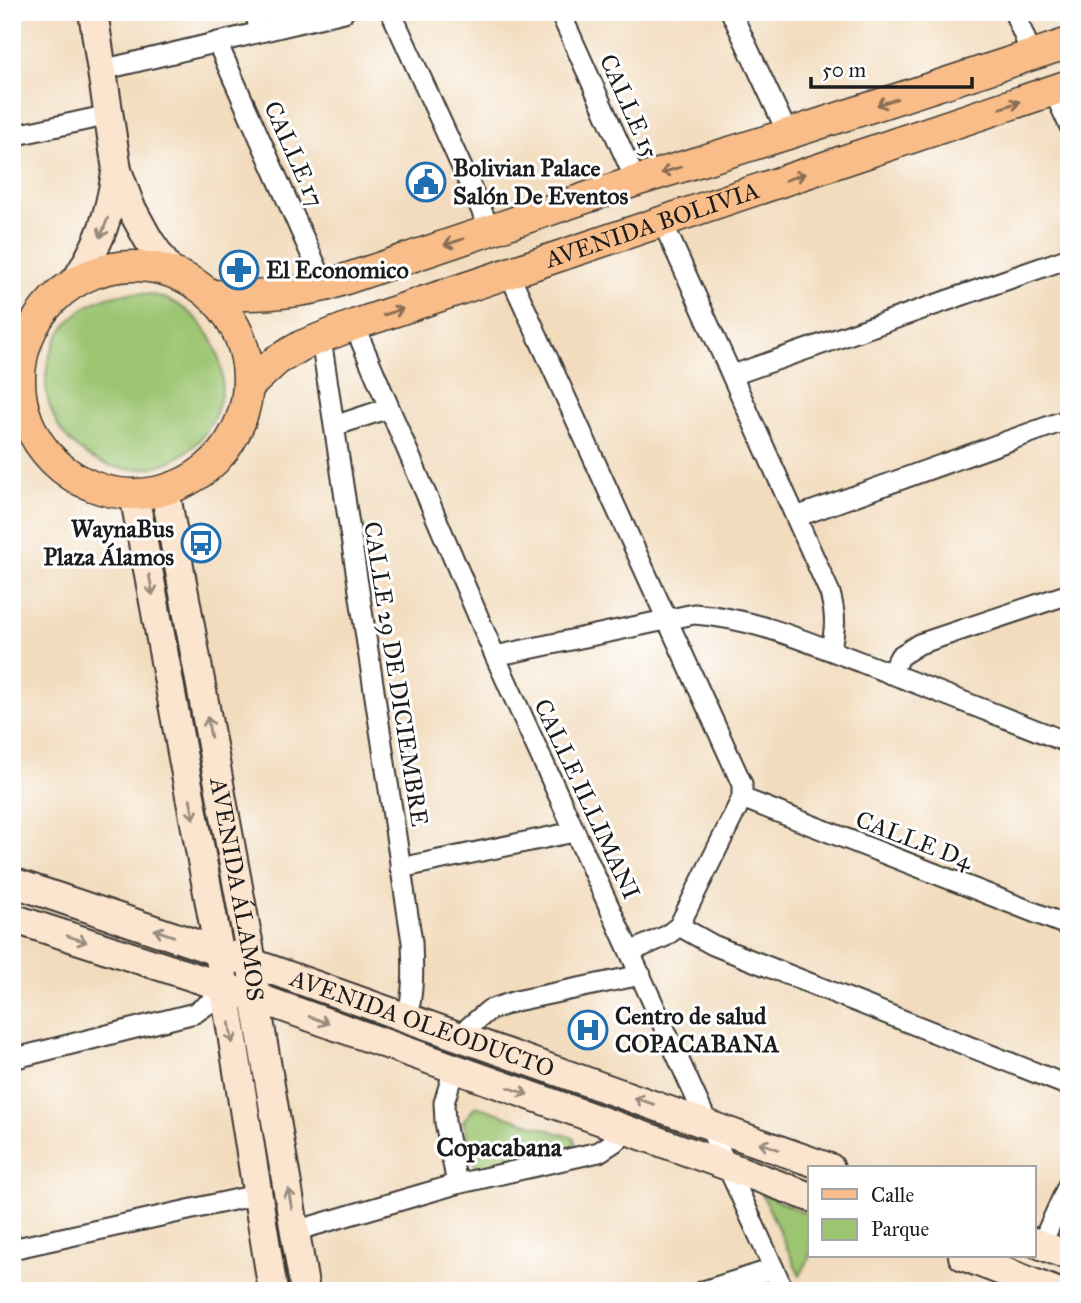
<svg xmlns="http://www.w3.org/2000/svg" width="1081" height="1303" viewBox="0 0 1081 1303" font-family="'IM FELL Great Primer',serif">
	<rect width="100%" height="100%" fill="#fff"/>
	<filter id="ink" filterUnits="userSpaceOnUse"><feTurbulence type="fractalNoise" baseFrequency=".0143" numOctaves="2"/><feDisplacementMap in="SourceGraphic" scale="14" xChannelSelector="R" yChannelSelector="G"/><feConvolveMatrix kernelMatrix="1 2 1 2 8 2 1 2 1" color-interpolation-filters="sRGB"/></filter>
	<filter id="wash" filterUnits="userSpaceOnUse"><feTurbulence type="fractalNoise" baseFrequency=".00686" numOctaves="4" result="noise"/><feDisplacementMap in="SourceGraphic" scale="28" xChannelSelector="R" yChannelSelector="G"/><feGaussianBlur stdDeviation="1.57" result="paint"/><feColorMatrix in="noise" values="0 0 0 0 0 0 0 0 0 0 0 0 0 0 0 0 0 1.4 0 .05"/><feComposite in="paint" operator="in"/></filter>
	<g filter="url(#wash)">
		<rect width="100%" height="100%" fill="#f2dcbd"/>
		<path fill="#9cc571" stroke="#5c7046" stroke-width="2" d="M46 381a88 88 0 1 1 176 0a88 88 0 1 1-176 0Z
			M476,1106l98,32 2,8 -4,3 -94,27 -15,-55z
			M762,1194l48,21v41l-10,20z"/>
	</g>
	<g filter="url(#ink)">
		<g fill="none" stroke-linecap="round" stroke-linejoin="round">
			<defs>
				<path id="street" d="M256,12l3,20
					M391,12l99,217
					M560,12l76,169
					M731,12l57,122
					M1014,12l18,43
					M217,42l108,244
					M102,70l242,-58
					M1053,90l16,35
					M12,136l97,-21
					M662,221l168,372c6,22 6,36 0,57
					M509,273l233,511v14l-63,128 -13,10 -36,16
					M354,325l141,331 289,635
					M321,339l91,603c1,26 2,50 -5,75
					M733,375l336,-117
					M334,426l55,-18
					M796,517l273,-98
					M495,656l199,-42c60,4 114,28 169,49 69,26 137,53 206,80
					M890,674l10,-18 19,-12 150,-50
					M742,798l327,128
					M400,868l174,-36
					M679,926l34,19 356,141
					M465,1038l4,-11 20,-17 27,-9 125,-26
					M12,1059l183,-46 16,-11 12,-16
					M454,1069l-10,34 1,19 12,62
					M295,1231l162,-47 142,-32 20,-13 5,-10
					M1041,1245l28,-62
					M12,1249l244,-54
					M703,1291l70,-22"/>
				<g id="secondary">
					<path d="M93,12l24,158 13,36 18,33 22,32"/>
					<path d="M76,281c24,-39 33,-63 40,-108"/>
					<path id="s1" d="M165,490l87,473 3,34 50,294"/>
					<path d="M134,494l85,458 54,339"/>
					<path id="s2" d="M12,882l240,81 578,205"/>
					<path d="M12,918l243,79 470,168 85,32"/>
					<path d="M1034,1242l35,14"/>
					<path d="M963,1256l91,35"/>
				</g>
				<g id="primary">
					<circle cx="134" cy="380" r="114"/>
					<path d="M211,295c40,1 76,0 114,-9l311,-105 152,-47 281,-91"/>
					<path id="s3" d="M248,387l29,-27 26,-15 51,-20 715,-240"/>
				</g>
			</defs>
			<use href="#street" stroke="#3c3934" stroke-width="23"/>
			<use href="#secondary" stroke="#3c3934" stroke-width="32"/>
			<use href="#primary" stroke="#3c3934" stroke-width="33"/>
			<use href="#street" stroke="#fff" stroke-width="19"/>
			<use href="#secondary" stroke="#fce5cf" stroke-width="28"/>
			<use href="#primary" stroke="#f8bd88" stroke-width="30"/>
		</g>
		<defs><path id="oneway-shaft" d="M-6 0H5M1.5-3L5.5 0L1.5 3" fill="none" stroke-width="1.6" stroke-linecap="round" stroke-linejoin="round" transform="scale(1.75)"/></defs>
		<g stroke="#8a6c52">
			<use href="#oneway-shaft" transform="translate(887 102) rotate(162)"/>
			<use href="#oneway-shaft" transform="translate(1010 105) rotate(-19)"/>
			<use href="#oneway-shaft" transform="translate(671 170) rotate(163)"/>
			<use href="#oneway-shaft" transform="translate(795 177) rotate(-19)"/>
			<use href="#oneway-shaft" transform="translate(454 242) rotate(161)"/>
			<use href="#oneway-shaft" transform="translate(393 312) rotate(-19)"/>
		</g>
		<g stroke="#978b7e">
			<use href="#oneway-shaft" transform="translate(104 228) rotate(111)"/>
			<use href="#oneway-shaft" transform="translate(151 585) rotate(80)"/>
			<use href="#oneway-shaft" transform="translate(209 727) rotate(-100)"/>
			<use href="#oneway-shaft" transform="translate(192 809) rotate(80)"/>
			<use href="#oneway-shaft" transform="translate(164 933) rotate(-161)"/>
			<use href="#oneway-shaft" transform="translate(77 939) rotate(18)"/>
			<use href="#oneway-shaft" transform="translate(319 1020) rotate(20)"/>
			<use href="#oneway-shaft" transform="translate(231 1033) rotate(81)"/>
			<use href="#oneway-shaft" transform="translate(518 1091) rotate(20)"/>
			<use href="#oneway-shaft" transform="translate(644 1101) rotate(-161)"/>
			<use href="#oneway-shaft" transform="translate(769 1146) rotate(-160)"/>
			<use href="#oneway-shaft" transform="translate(290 1199) rotate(-100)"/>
		</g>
	</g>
	<defs>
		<symbol id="civic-ring" viewBox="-11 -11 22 22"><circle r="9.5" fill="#fff" stroke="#1f6fb2" stroke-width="1.5"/><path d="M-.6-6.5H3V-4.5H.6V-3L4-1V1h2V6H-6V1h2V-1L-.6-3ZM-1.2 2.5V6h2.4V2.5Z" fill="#1f6fb2"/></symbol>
		<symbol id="pharmacy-ring" viewBox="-11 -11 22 22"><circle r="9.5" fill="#fff" stroke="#1f6fb2" stroke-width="1.5"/><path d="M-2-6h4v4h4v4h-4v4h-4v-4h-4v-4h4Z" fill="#1f6fb2"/></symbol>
		<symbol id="bus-ring" viewBox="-11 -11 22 22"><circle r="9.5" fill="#fff" stroke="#1f6fb2" stroke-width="1.5"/><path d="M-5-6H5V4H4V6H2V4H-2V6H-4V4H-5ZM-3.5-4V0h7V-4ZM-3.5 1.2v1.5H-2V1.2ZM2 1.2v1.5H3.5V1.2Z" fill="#1f6fb2"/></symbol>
		<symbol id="hospital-ring" viewBox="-11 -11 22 22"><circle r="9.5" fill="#fff" stroke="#1f6fb2" stroke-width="1.5"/><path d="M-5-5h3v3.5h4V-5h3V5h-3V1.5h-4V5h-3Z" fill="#1f6fb2"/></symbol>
	</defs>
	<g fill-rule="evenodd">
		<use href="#civic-ring" x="404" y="160" width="44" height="44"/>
		<use href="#pharmacy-ring" x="217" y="248" width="44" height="44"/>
		<use href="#bus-ring" x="179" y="521" width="44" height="44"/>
		<use href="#hospital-ring" x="566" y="1008" width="44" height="44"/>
	</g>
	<g text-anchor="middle" stroke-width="6" stroke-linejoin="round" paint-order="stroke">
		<g font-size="24" fill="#1c1c1c" stroke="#fff">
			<text transform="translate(629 106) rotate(66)" y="8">CALLE 15</text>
			<text transform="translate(294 154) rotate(66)" y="8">CALLE 17</text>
			<text dy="8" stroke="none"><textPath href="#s3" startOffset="439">AVENIDA BOLIVIA</textPath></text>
			<text transform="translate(396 674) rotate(81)" y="8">CALLE 29 DE DICIEMBRE</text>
			<text transform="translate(587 799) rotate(65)" y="8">CALLE ILLIMANI</text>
			<text transform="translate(914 840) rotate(21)" y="8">CALLE D4</text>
			<text dy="8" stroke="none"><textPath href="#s1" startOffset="406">AVENIDA ÁLAMOS</textPath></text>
			<text dy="8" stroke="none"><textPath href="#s2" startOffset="434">AVENIDA OLEODUCTO</textPath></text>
		</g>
		<g font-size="24" font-weight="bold" fill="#1c1c1c" stroke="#fff" text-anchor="start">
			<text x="453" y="176">Bolivian Palace<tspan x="453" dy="28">Salón De Eventos</tspan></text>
			<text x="266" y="278">El Economico</text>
			<text x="174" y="537" text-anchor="end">WaynaBus<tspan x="174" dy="28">Plaza Álamos</tspan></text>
			<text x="615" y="1024">Centro de salud<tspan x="615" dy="28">COPACABANA</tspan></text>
		</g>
		<g font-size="26" font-weight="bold" fill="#1c1c1c" stroke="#fff">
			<text x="499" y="1156">Copacabana</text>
		</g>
	</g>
	<rect width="1081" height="1303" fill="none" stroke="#fff" stroke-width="42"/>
	<rect x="808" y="1166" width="228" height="91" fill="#ffffff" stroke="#a4a4a4" stroke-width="2"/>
	<rect x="822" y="1189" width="35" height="10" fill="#f8bd88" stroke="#a4a4a4" stroke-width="2"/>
	<text x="871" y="1202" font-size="21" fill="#1c1c1c">Calle</text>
	<rect x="822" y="1219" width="35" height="21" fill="#9cc571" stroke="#a4a4a4" stroke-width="2"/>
	<text x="871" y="1236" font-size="21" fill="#1c1c1c">Parque</text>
	<path d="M811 77v10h161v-10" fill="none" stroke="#1c1c1c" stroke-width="3.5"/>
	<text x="822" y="77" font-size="21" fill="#1c1c1c" stroke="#ffffff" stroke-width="5" paint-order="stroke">50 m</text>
</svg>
